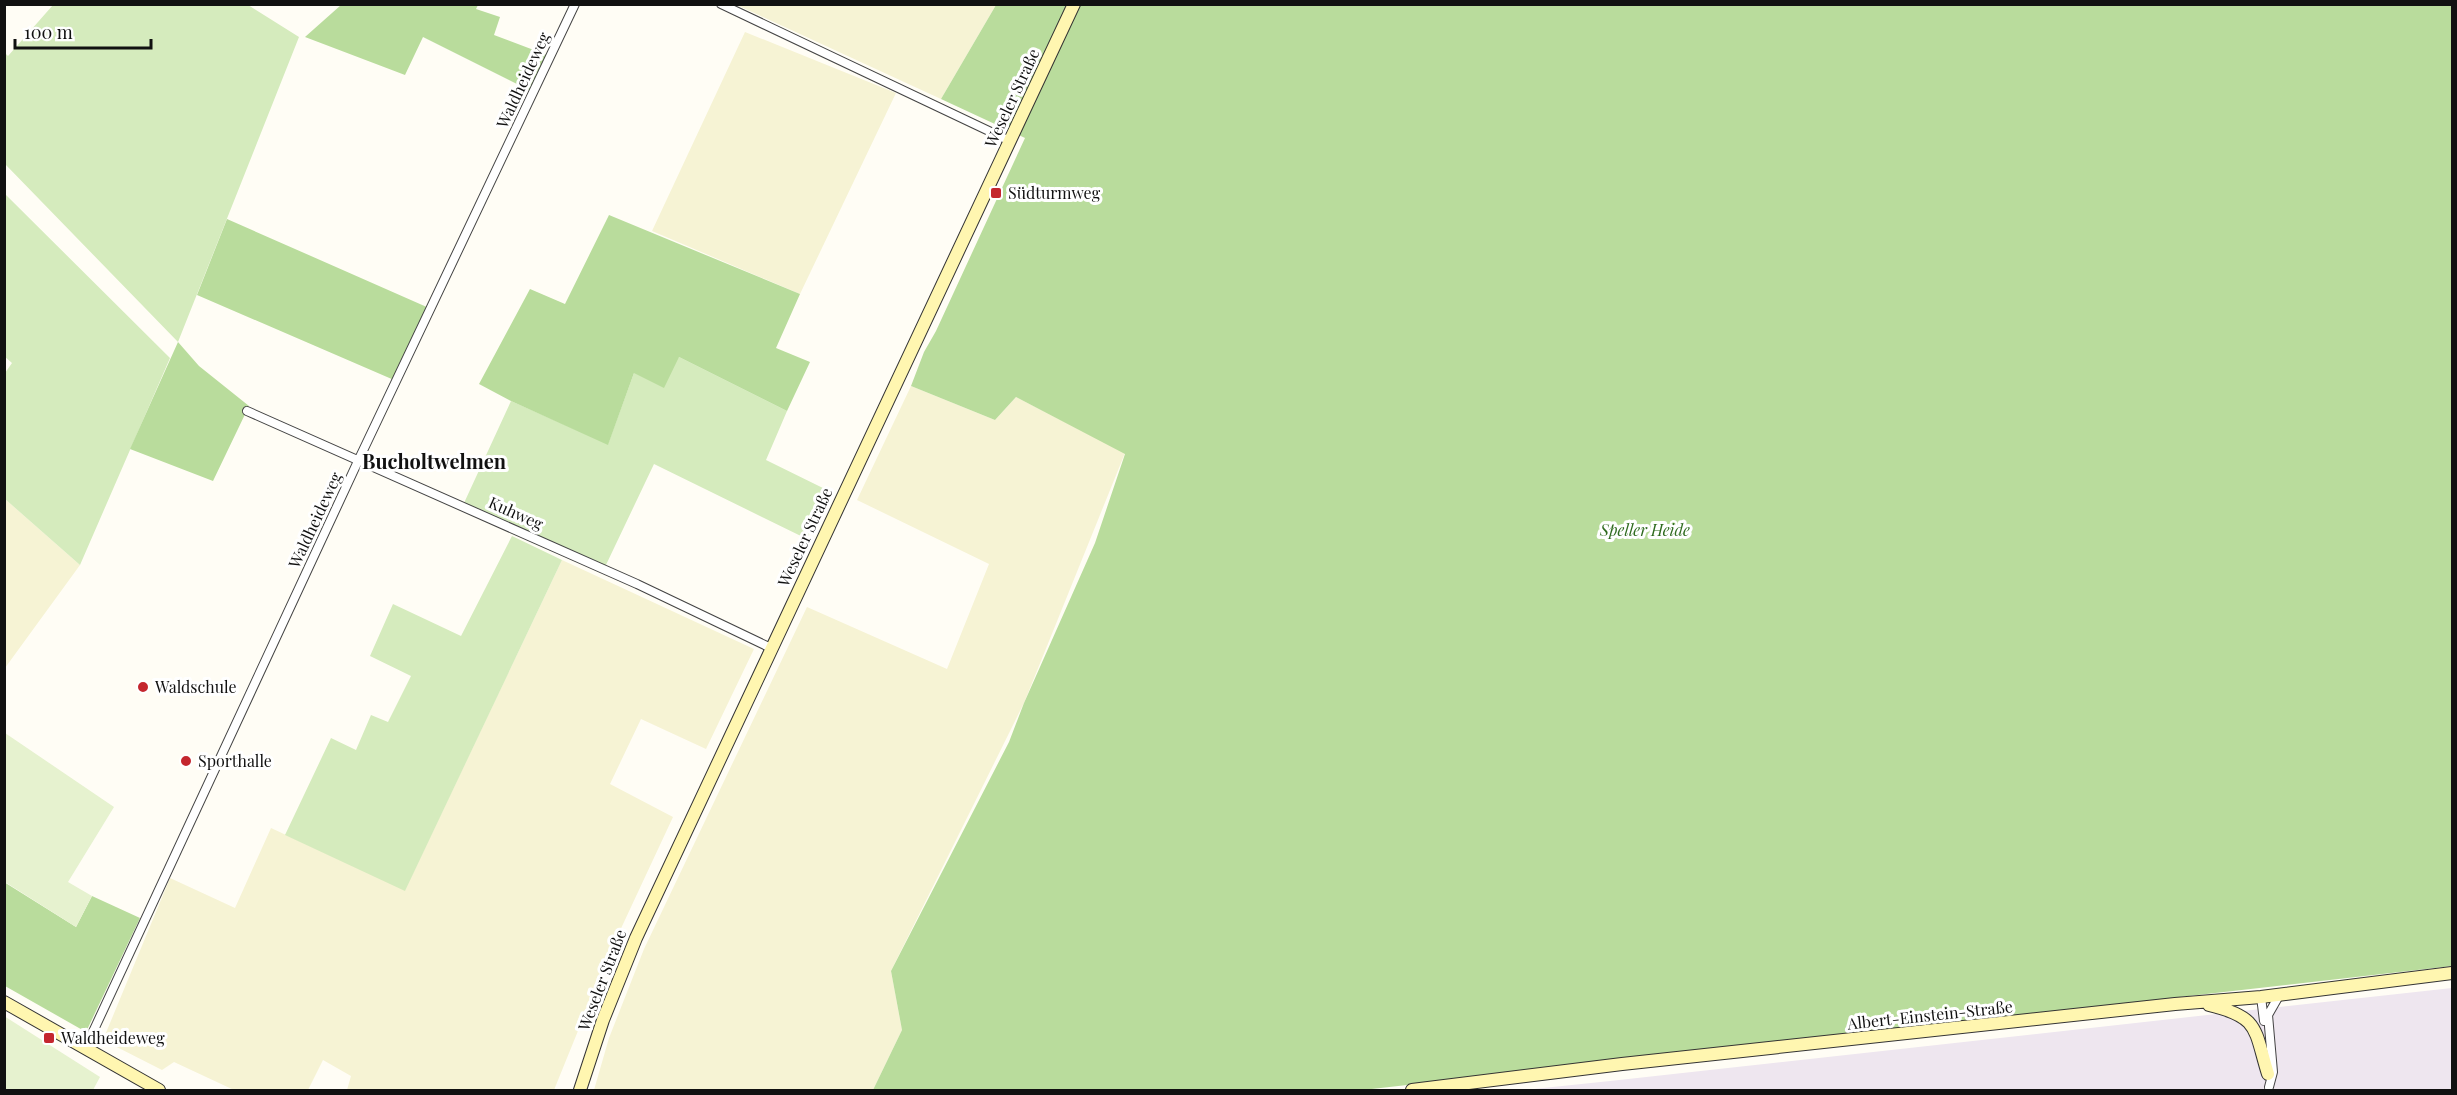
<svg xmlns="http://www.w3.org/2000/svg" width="2457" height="1095" viewBox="0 0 2457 1095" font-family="'Playfair Display',serif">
	<rect width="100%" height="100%" fill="#fffdf5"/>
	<path fill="#eee6ef" d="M2452,988v102h-929l87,-9z"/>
	<path fill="#f6f3d4" d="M737,5h259l-55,94z
		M745,32l151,61 -96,201 -148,-63z
		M911,386l84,34 21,-23 109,56 -101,250 -133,268 11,59 -29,60h-279l15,-52 35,-89 163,-342 140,62 42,-105 -132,-64z
		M5,499l75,66 -75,103z
		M562,560l192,89 -48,100 -65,-30 -31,65 63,33 -63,135 -56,138h-207l4,-14 -28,-16 -15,30h-74l-60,-28 -12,8 -59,-30 67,-162 65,30 36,-80 134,62z"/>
	<path fill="#d5ebbd" d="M53,5h195l51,32 -121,305 -173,-178v-111l3,3z
		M4,193l166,165 -90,207 -75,-66v-126l7,-10 -8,-7z
		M679,357l108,54 -21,49 63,31 -22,48 -153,-75 -49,103 -141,-64 47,-102 97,43 26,-71z
		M512,536l50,24 -157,331 -120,-56 46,-97 25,12 15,-35 17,7 23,-46 -41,-20 23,-52 68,32z"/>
	<path fill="#b9dc9c" d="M341,5h137l-2,4 24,8 -6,18 53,20 -16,36 -108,-54 -18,38 -100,-38z
		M996,5h1456v961l-1089,124h-490l29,-60 -11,-59 118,-229 15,-39 71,-160 30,-89 -109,-57 -21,23 -84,-34 13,-34 12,-21 89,-193 -84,-39z
		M609,215l191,79 -24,54 34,14 -23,49 -108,-54 -15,31 -30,-15 -26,72 -97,-44 -32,-17 51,-95 35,15z
		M227,219l202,89 -35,72 -197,-85z
		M178,342l21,24 50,40 -36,75 -83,-32z
		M4,882l72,45 16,-31 48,22 -54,114 -81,-46z"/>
	<path fill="#e6f2cf" d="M5,733l109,74 -46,75 24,14 -16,31 -71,-45z
		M4,1016l96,61 -7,13h-88z"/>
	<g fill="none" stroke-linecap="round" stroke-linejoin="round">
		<defs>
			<path id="minor" d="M721,4l289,137
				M247,411l390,173 134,64
				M2261,997l3,24
				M85,1049l274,-590 216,-455
				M2269,1087l4,-15 -5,-57 12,-21"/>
			<path id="secondary" d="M4,1002l155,88
				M2209,1005c51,12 45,24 59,69
				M580,1090l23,-70 33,-82 438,-934
				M1412,1090l210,-26 553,-60 86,-7 191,-24"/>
		</defs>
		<use href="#minor" stroke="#444" stroke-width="10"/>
		<use href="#secondary" stroke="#333" stroke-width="14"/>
		<use href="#minor" stroke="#fff" stroke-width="8"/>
		<use href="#secondary" stroke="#fff6b0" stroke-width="12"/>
	</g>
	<g fill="#c4262e" stroke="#fff" stroke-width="2">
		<rect x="990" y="187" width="12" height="12" rx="3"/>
		<circle cx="143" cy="687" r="6"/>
		<circle cx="186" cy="761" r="6"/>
		<rect x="43" y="1032" width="12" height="12" rx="3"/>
	</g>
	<g text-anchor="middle" stroke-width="6" stroke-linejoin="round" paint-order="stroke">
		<g font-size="16" fill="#111" stroke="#fff">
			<text transform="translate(523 80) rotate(-65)" y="6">Waldheideweg</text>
			<text transform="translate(1012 98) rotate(-65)" y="6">Weseler Straße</text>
			<text transform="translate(516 513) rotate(24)" y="6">Kuhweg</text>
			<text transform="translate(315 520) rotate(-65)" y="6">Waldheideweg</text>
			<text transform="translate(805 537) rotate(-65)" y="6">Weseler Straße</text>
			<text transform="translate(602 980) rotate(-69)" y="6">Weseler Straße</text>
			<text transform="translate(1930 1015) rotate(-6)" y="6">Albert-Einstein-Straße</text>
		</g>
		<g font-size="16" fill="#111" stroke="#fff" text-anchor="start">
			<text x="1008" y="199">Südturmweg</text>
			<text x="155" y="693">Waldschule</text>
			<text x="198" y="767">Sporthalle</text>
			<text x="61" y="1044">Waldheideweg</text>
		</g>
		<g font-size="16" font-style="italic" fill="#2f6b1f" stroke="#fff">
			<text x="1645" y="536">Speller Heide</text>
		</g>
		<g font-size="20" font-weight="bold" fill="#111" stroke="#fff">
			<text x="434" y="469">Bucholtwelmen</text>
		</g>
	</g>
	<rect width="2457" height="1095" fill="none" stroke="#111111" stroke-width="12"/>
	<path d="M15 39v9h136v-9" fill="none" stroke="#111111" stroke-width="3"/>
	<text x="24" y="39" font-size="18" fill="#111111" stroke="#ffffff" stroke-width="4.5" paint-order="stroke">100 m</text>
</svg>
